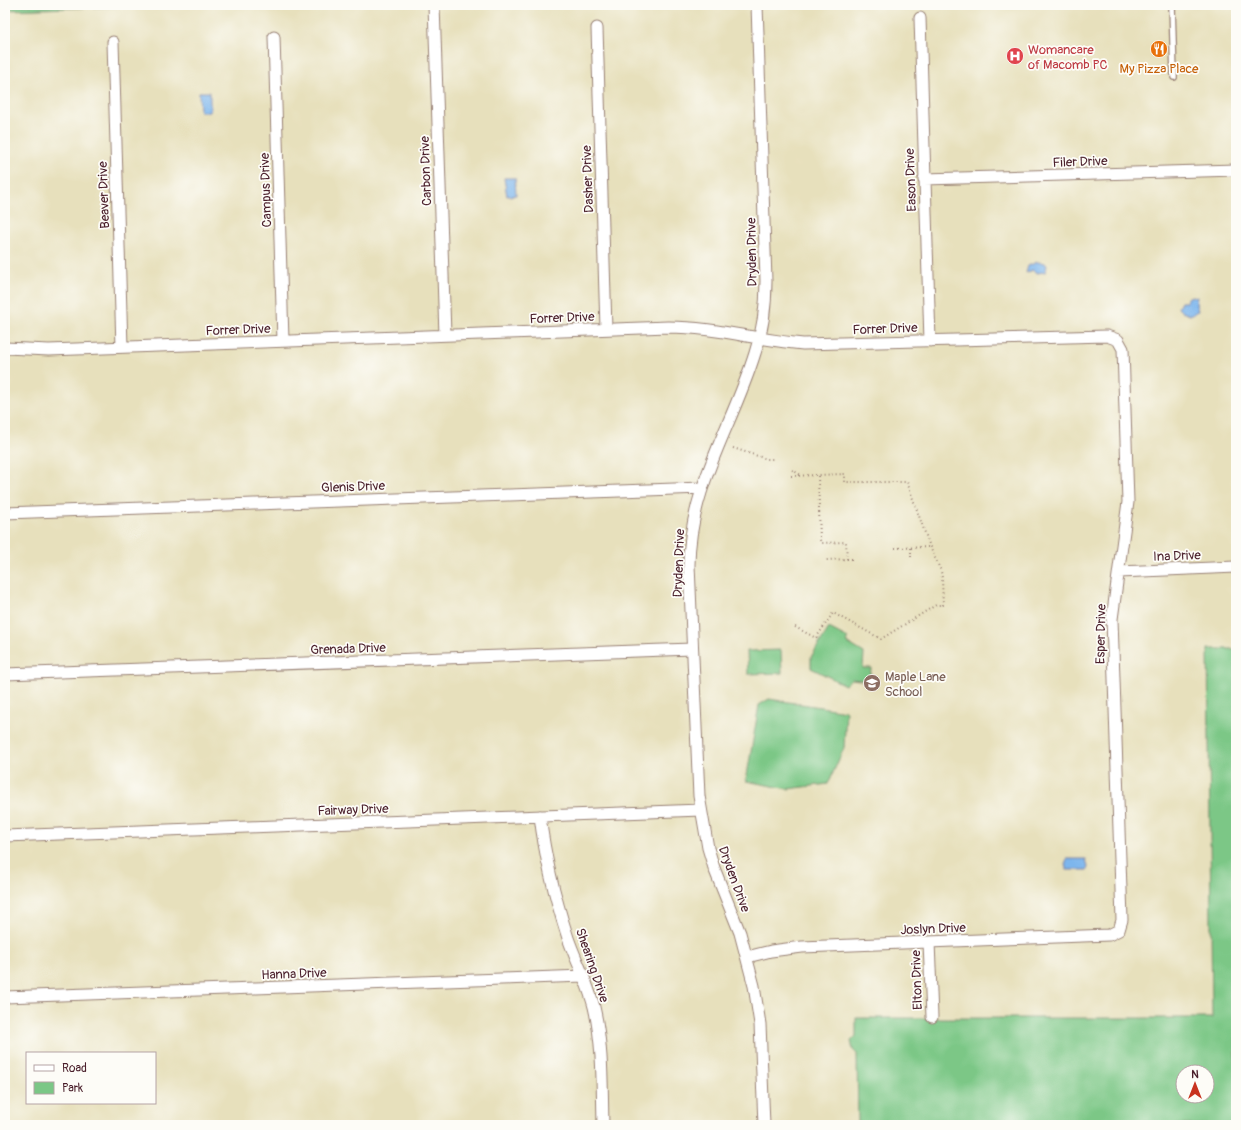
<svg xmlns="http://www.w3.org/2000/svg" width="1241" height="1130" viewBox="0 0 1241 1130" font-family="Pangolin,sans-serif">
	<rect width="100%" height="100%" fill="#fdfcf7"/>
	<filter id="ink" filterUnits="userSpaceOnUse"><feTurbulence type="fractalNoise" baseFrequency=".025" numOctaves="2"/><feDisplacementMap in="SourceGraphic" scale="8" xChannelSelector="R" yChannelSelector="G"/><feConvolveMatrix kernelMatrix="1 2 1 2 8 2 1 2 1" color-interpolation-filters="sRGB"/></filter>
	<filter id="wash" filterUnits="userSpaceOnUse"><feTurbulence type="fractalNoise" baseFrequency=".012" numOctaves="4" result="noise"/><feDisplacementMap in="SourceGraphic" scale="16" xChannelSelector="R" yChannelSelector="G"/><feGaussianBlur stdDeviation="0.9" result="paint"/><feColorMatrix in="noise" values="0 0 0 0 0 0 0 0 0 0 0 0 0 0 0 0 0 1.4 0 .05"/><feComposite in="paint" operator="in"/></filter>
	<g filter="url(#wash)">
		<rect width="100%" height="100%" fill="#e7e0bc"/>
		<path fill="#7bc786" stroke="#627358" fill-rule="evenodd" d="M5,5h164l-164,5z
			M829,628l19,10 -2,4 18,11 -1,15h8l-1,13 -19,-2 -6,6 -34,-17v-11z
			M1208,649h28v476h-378l-1,-71 -4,-4 -2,-9 5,-5v-18h356zM1183,1072h24v24h-24z
			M781,650l1,23 -34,1 -1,-23z
			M769,699l77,12 -2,37 -16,36 -40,5 -42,-8 13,-76z"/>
		<path fill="#7db6ed" stroke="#646a8c" d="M199,92h11v20h-10z
			M504,178h11l1,17 -9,1z
			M1037,262l8,1 2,3 -2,6 -8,1 -5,-3 -6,3 2,-7z
			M1192,296l5,1 -1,7 2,7 -8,4 -8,-3 -4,-4 3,-6h6v-4z
			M1067,859h19l2,8 -1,3h-20l-2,-6z"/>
	</g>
	<g filter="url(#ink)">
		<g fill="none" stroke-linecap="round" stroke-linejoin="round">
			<defs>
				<path id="lane" d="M1172,5l2,72"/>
				<path id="street" d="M434,5l11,330
					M757,5l9,276c0,25 -3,49 -11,72 -22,72 -66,135 -66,212l10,231 9,52 6,20 26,65 14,53 6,38 4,101
					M920,18l10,323
					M597,28l9,301
					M274,37l9,304
					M113,42l9,305
					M924,179l312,-9
					M5,348l44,2 619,-23c46,0 89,13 135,17l304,-8 11,4 5,9 5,153 -16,117 10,301 -3,10 -10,5 -307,12 -31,4 -24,6
					M5,513l697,-25
					M1119,572l117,-5
					M5,674l687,-25
					M540,816c5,42 15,82 28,122 8,23 20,45 26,69 9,38 8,78 9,118
					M5,836l696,-26
					M929,942l3,75
					M5,997l578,-21"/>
			</defs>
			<use href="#lane" stroke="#988074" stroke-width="8"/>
			<use href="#street" stroke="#988074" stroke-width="13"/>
			<path stroke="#988074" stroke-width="2" stroke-dasharray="1 3" stroke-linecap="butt" d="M733,448l34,11h8
				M792,470l9,5
				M791,476l27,-1 2,65 2,3 24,-1 1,17 -21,1
				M895,548l35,-1
				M911,548v12
				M847,559h5
				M795,627l21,11 17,-25 48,26 55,-34h7l-1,-27 -1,-7 -11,-24 -23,-65h-62v-8l-27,1"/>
			<use href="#lane" stroke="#fff" stroke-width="5.5"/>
			<use href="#street" stroke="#fff" stroke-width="11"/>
		</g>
	</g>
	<defs>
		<symbol id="restaurant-disc" viewBox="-11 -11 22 22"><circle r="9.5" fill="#e8710a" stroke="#fdfcf7"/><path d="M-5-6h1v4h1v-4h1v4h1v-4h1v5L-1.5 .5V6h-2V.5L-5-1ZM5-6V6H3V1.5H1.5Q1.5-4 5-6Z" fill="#fff"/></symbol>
		<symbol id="hospital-disc" viewBox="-11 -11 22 22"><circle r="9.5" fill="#e0444e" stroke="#fdfcf7"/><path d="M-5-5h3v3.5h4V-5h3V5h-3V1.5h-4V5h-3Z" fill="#fff"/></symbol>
		<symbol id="school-disc" viewBox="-11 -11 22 22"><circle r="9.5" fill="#8d6e63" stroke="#fdfcf7"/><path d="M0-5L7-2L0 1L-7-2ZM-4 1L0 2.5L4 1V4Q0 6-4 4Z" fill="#fff"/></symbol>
	</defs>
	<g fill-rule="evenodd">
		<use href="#restaurant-disc" x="1149" y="39" width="20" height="20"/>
		<use href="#hospital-disc" x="1005" y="46" width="20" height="20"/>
		<use href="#school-disc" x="862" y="673" width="20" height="20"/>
	</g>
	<g text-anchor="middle" stroke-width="3.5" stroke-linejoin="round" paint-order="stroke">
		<g font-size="13" fill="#be3a42" stroke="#fdfcf7" text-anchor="start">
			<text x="1028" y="54">Womancare<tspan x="1028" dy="15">of Macomb PC</tspan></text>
		</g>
		<g font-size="13" fill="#c56008" stroke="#fdfcf7">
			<text x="1159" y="73">My Pizza Place</text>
		</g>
		<g font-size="13" fill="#4a1f2b" stroke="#fdfcf7">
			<text transform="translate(1080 161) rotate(-2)" y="5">Filer Drive</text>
			<text transform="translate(425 171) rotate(-92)" y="5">Carbon Drive</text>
			<text transform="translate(587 179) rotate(-92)" y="5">Dasher Drive</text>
			<text transform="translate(910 180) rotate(-92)" y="5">Eason Drive</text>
			<text transform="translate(265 190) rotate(-92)" y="5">Campus Drive</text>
			<text transform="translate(103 195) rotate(-92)" y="5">Beaver Drive</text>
			<text transform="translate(751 252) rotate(-91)" y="5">Dryden Drive</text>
			<text transform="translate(562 317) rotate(-2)" y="5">Forrer Drive</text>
			<text transform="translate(885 328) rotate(-2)" y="5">Forrer Drive</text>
			<text transform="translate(238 329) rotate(-2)" y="5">Forrer Drive</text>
			<text transform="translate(353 486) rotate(-2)" y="5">Glenis Drive</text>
			<text transform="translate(1177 555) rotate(-2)" y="5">Ina Drive</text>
			<text transform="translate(678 563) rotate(-88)" y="5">Dryden Drive</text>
			<text transform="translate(1100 634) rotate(-89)" y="5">Esper Drive</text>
			<text transform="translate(348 648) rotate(-2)" y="5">Grenada Drive</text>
			<text transform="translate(353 809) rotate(-2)" y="5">Fairway Drive</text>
			<text transform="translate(735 879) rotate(70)" y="5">Dryden Drive</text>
			<text transform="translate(933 928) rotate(-2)" y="5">Joslyn Drive</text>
			<text transform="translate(593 965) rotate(71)" y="5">Shearing Drive</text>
			<text transform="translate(294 973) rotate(-2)" y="5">Hanna Drive</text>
			<text transform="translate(916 980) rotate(-92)" y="5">Elton Drive</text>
		</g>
		<g font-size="13" fill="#785e54" stroke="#fdfcf7" text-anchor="start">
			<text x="885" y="681">Maple Lane<tspan x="885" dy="15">School</tspan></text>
		</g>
	</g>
	<rect width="1241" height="1130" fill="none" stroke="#fdfcf7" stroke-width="20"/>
	<rect x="26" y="1052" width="130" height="52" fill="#fdfcf7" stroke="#b5a4a5"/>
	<rect x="34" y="1065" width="20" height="6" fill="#ffffff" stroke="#b5a4a5"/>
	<text x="62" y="1072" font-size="12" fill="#4a1f2b">Road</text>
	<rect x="34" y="1082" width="20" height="12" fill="#7bc786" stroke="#b5a4a5"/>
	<text x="62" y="1092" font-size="12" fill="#4a1f2b">Park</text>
	<g transform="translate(1195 1084)"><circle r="19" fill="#fdfcf7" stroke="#b5a4a5"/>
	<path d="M0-3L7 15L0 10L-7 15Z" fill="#c8321e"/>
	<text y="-6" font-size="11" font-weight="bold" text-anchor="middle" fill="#4a1f2b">N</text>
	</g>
</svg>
